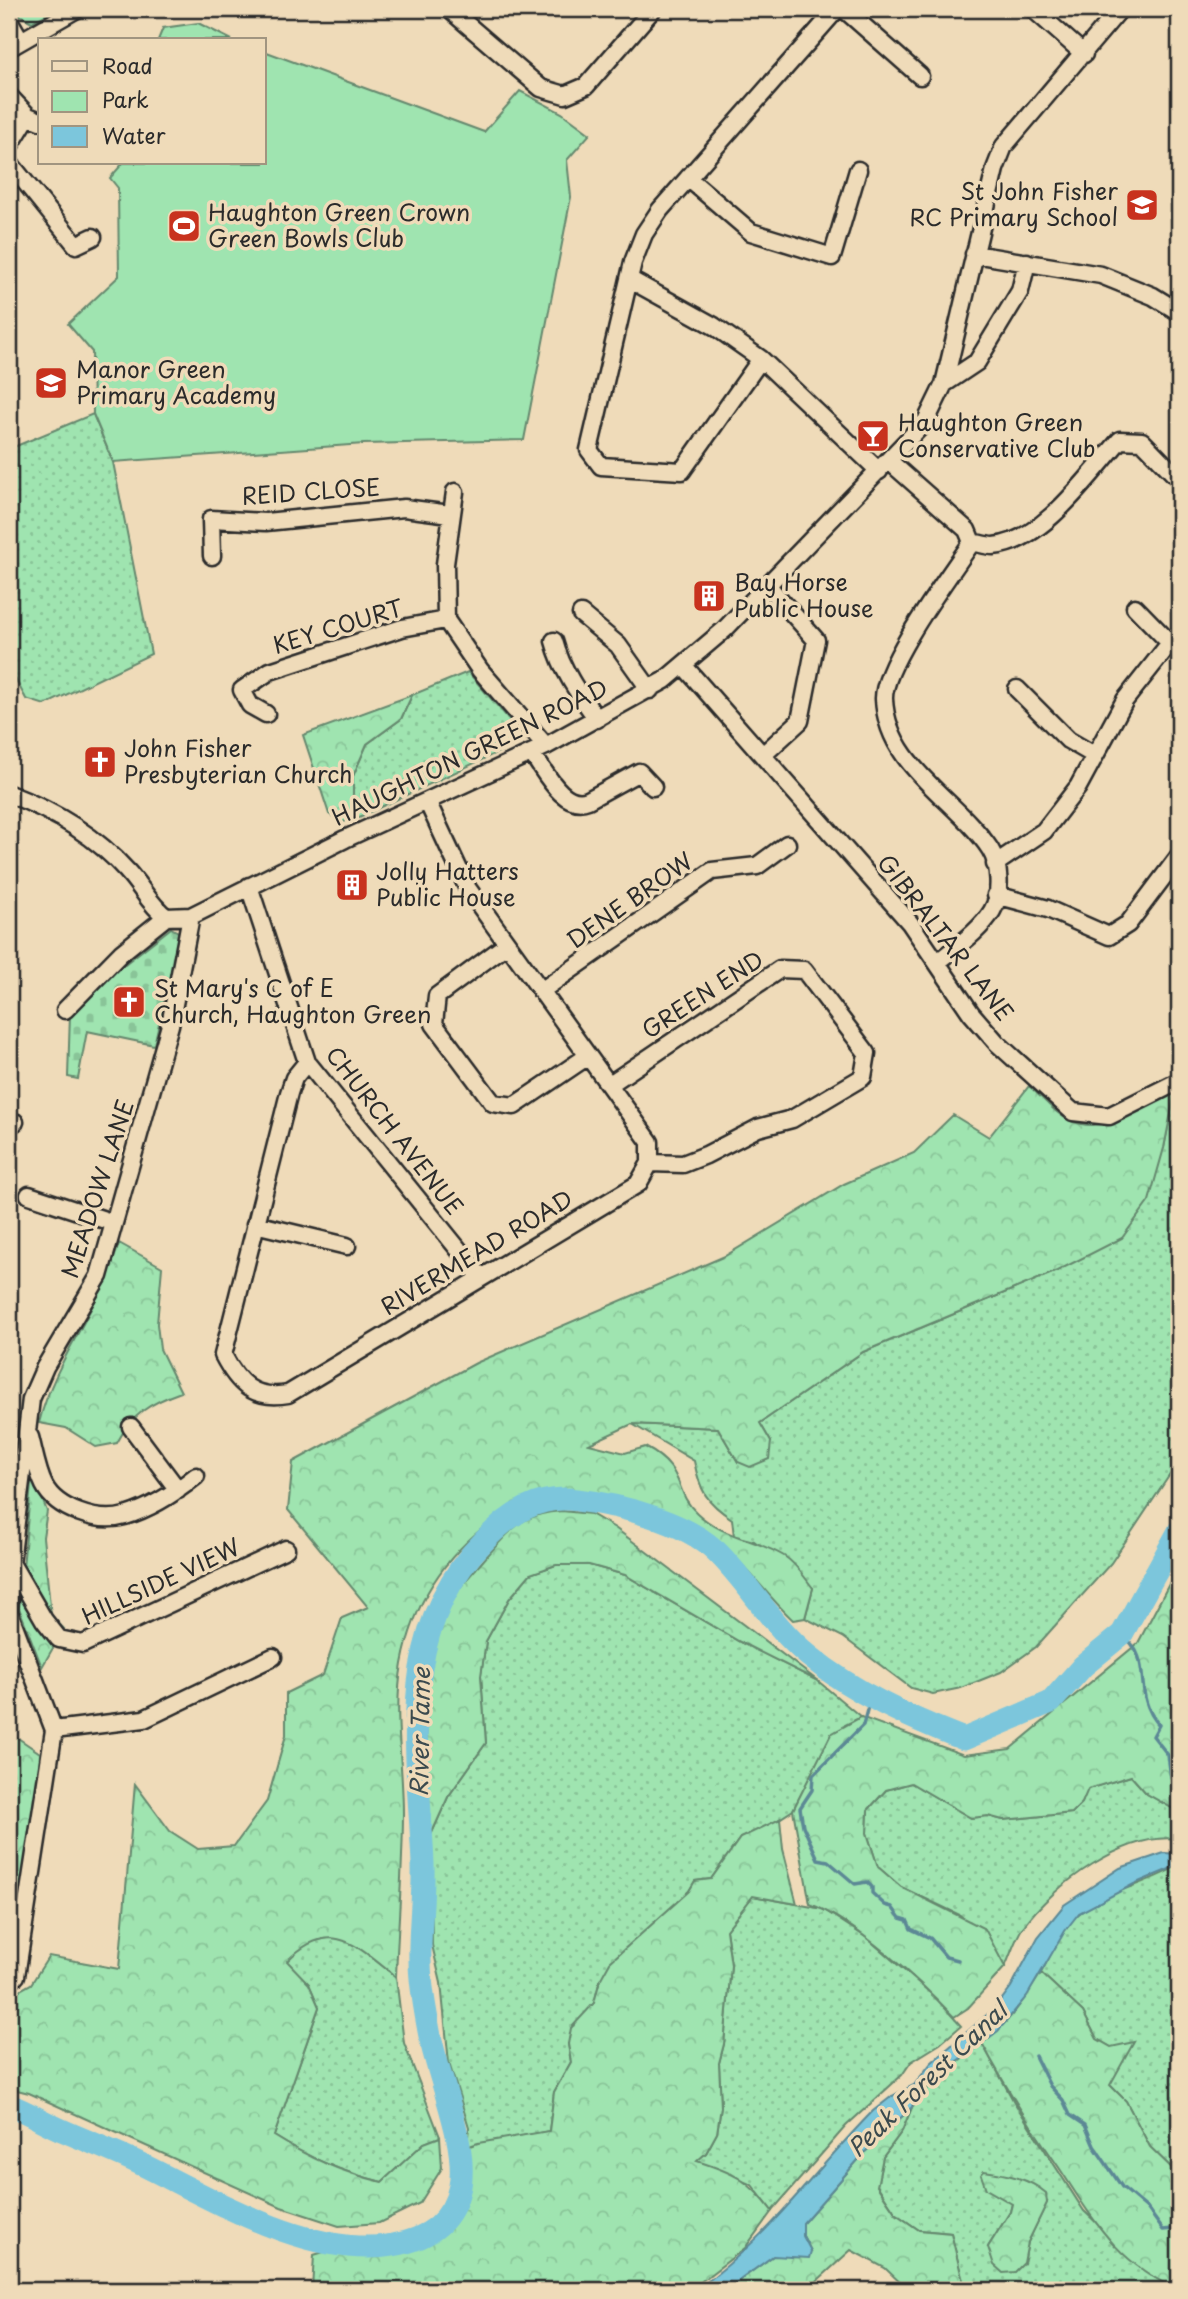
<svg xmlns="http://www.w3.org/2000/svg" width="1188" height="2299" viewBox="0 0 1188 2299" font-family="'Playpen Sans',sans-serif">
	<defs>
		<pattern id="grass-dots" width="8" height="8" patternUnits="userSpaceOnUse" patternTransform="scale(1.75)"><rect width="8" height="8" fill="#9fe4b0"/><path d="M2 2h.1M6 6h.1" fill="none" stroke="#89c498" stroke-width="1.8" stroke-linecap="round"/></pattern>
		<pattern id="forest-crowns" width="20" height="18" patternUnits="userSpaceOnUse" patternTransform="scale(1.75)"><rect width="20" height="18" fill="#9fe4b0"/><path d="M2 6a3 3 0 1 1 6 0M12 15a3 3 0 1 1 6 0" fill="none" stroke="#89c498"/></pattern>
		<pattern id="cemetery-stones" width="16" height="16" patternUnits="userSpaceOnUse" patternTransform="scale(1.75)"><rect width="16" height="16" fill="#9fe4b0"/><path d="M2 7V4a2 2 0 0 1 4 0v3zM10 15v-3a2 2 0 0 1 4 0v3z" fill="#89c498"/></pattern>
	</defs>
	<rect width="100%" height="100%" fill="#efdbb9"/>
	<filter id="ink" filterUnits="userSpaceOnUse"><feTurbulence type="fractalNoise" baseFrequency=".0143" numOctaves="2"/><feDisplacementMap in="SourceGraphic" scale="14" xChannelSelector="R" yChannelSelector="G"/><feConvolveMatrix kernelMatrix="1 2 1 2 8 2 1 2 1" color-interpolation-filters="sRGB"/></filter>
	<g filter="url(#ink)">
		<path fill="url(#grass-dots)" stroke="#65886e" stroke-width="2" fill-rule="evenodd" d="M93,414l20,48 38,192 -106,51 -19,-6 -17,-32v-218z
			M468,672l58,67 -173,81v-44l14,-32 34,-25 11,-24z
			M1179,1090v371l-68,102 -75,84 -35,25 -40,16 -28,6 -22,-6 -68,-51 -38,-19 8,-30 -59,-47 -20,-5 -2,-17c-26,-17 -32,-28 -38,-58l-62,-37 86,4 20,34 33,-20 -11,-19 103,-71 194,-81 107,-123 11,-56z
			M556,1565h33l36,10 115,67 78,39 43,36 -16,8 -26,35 -26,50 -26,17 -27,11 -29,41 -16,2 -6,10 -89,89 -6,23 -26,41 3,18 -17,30 -5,39 -82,16 2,-20 -20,-64 -8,-80 -9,-38 -1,-110 17,-38 38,-54 -5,-67 5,-35 23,-42 21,-25z
			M1131,1776l16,18 32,18v27c-53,-8 -126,46 -156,88 -8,12 -12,27 -18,40l-9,-16 -36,-36 -59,-28 -23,-20 -11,-34 1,-23 18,-20 25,-7 60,35 17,-2 15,4 69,-7 10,-10 5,-14z
			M1179,1865v310l-29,-28 -24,-46 -16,-16 1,-38 -14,-8 -14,-27 -42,-39c11,-19 21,-47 39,-60 29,-23 69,-29 99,-48z
			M753,1896l70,13 44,29 69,60 25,28 -21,18 -29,18 -9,13 -56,51 -74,85 -20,-26 -56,-24 10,-8 11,-20 4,-26 -2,-44 5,-19 7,-79 -5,-35z
			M337,1936l25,13 34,28 8,66 36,94 -16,6 -42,39c-41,-10 -73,-24 -108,-46l45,-129 -10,-23 -23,-23 19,-18z
			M982,2043l32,59 70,109 70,66 24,13h-213l-14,-57 -32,-3 -23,-16 -19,-29 6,-28 19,-26 10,-24 23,-28zM1007,2198l40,4 -19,40 -4,21 -36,-16 22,-35 2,-9z"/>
		<path fill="url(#forest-crowns)" stroke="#65886e" stroke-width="2" d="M412,695l-11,24 -34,25 -14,32v44l-11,2 -13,-8 -26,-79z
			M1029,1086c12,10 24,26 38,33 37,19 75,-11 108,-27l-11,56 -15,53 -27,37 -65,33 -194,81 -103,71 11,19 -2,17 -19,8 -12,-5 -20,-34 -86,-4 -43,20 36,9 20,-6c43,23 27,43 52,66 25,24 59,26 87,43 12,7 20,21 29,32l-8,30 -12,2c-29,-27 -53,-65 -87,-86 -21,-14 -49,-21 -74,-27 -24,-6 -54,-19 -78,-16 -23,2 -43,15 -61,29 -49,36 -80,84 -91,144 -9,49 1,99 1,149 0,54 -5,109 -7,164 -40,-32 -65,-60 -109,-16l22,23 10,23 -45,129c35,22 67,36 108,46l42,-39 16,-6 2,31 -22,35 -41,20 -40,3 -58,-19 -252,-114 -20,-5v-92l22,-12 18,-28 70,13 16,-185 35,47 28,18 36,-3 33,-45 19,-66v-42l37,-18 19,-57 26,-11 -80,-97 5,-48 183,-99 249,-107 119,-72 70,-31 39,-38 36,22z
			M119,1243l43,24 -5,57 3,25 21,43c-31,11 -49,22 -64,51l-21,4 -30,-19 -27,-5c16,-65 62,-116 80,-180z
			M32,1474l15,37 -4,26 8,78 13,14 -22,38 -23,-59z
			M562,1511l29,3 24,14 203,153 -78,-39 -115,-67 -36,-10h-33l-26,9 -21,25 -23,42 -5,35 5,67 -38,54 -17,38c-5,-49 -9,-177 11,-219 11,-23 29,-41 45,-60 25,-28 36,-43 75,-45z
			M1179,1565v247l-32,-18 -16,-18 -43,13 -6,14 -10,10 -69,7 -15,-4 -17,2 -60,-35 -25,7 -18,20 -1,23 11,34 23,20 84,42 20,38 -37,41 -14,9c-32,-34 -100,-97 -144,-113l-17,-94 38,-76 30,-17 103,38 46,-6 128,-106z
			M9,1732l31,21 -2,34 -23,136 -6,-11v-92l5,-27h-5z
			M780,1819l3,30 14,55 -44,-8 -27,34 5,35 -7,79 -5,19 2,44 -4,26 -11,20 -9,8c37,12 51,18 75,50l-27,37 -55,42h-378l2,-35c10,-3 22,-7 32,-7 13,1 26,3 39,2 57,-8 83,-42 73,-100l20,-7 71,-12 5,-39 17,-30 -3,-18 3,-16 23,-25 6,-23 10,-18 79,-71 6,-10 16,-2 29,-41z
			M1041,1973l42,39 14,27 14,8 23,-5 -24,43 16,16 24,46 29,28v115c-62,-26 -86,-71 -121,-124 -28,-40 -53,-80 -76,-123 26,-18 42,-43 59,-70z
			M912,2107l-10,24 -19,26 -6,29 19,28 23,16 32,3 14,57h-57l-23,-22 -34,-18 -44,40h-81l47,-34 38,-5 -8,-15v-13l62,-71z
			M984,2171c21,3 45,7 62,22l1,10 -19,39 -4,21 -9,9 -12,1 -9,-8 -6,-18 22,-35 2,-8 -26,-15 -5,-14z"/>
		<path fill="url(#cemetery-stones)" stroke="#65886e" stroke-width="2" d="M171,928l9,5 -26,112 -67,-14 -9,48 -10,-2 2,-63 42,-40z"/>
		<path fill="#9fe4b0" stroke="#65886e" stroke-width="2" d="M17,9h40l-25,13 -11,-6z
			M198,23l34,17h-74l5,-12z
			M264,51l220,81 36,-41 42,22 28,21 -23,26 4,37 -47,243 -160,4 -251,18 -20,-48 -1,-62 -24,-28 51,-48 -1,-88 -8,-10 13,-15h141z"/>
		<path fill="#7cc6dc" stroke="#5c8895" stroke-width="2" d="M1164,1853l15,1v11l-45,19 -55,29 -14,18 -38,65 -29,35 -82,60 -4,16 -47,45 -62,71v13l8,15 -2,7 -36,-2 -47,34h-30c72,-51 116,-117 177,-179l19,-15 22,-11 17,-22 65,-56 15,-20 27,-50 26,-32 56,-37z"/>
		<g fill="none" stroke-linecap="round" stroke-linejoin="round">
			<path stroke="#5c8895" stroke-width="3.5" d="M1162,1564l17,10
				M1122,1634c34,28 8,57 37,91l-6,11 15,19 3,22 8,7
				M871,1695l-8,30 -50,50 -1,15 -12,18 3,18 15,33 10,2 27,23 12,-2 5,5v6l13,12 7,2 8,11 7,2 4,9 19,9 16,19 12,3
				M1035,2056l15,30 13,14 7,15 15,10 9,21 28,41 25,21 16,22 10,-1 6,5"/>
			<path stroke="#7cc6dc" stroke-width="23" d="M9,2105c19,7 36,18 55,26 27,12 55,22 81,35 71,35 167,93 248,79 35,-6 60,-23 67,-59 8,-44 -23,-110 -31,-155 -4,-22 -9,-47 -9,-70 -1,-32 4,-64 3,-97 -5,-115 -29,-234 62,-324 25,-26 54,-46 92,-40 43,5 107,21 139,51 34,33 56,75 93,105 45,37 101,62 155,83l87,-37 32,-36 39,-32 57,-103"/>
			<defs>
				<path id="minor" d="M449,9l92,79 24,7 21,-9 67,-77
					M844,9l76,67
					M1033,9l51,45
					M9,20l11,19
					M9,48l68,-39
					M9,96l19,20 12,5
					M9,147l19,-31
					M9,162l67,83 17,-8
					M688,178l63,54 81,25 26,-87
					M974,254l127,21 52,21 26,16
					M629,279l85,47 47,33 118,112
					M761,359l-79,112 -81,-5 -12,-16 44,-188 11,-28 16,-24 177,-201
					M944,384l33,-22 43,-71 7,-29
					M889,461l78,69 5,12c-22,33 -89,122 -88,157 3,68 72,99 106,150 10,16 12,45 2,62 -12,20 -36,36 -54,51
					M455,492l-10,72 1,56 34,50 66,76
					M972,542c6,1 15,4 21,4 49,-3 97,-72 127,-106l22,1 37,38
					M212,556l-1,-37 55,3 138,-14 46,6
					M1135,607l35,36
					M581,614l37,31 32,45
					M554,641c8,30 25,53 43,78
					M684,666l226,257 61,90 26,30 76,69 36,4 70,-35
					M1017,689l51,51 26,15
					M266,714l-16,-9 -8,-15 28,-19 132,-43 44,-8
					M532,754c13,17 31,56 56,46l51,-28 14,15
					M764,754l36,-33 16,-81 -48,-54
					M9,794c45,17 86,41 118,77 14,15 23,34 39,46l25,-1 154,-77 201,-93 119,-66 59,-50 202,-209 18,-37 51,-215 9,-23 116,-137
					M995,864l49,-33 34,-44 47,-87 45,-57 9,-7
					M249,886l58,176 173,214
					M996,895l52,14 61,27 19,-12 51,-68
					M506,945l-69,51 -3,28 59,79 21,3 74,-50
					M541,991l171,-120 45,-5 30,-22
					M65,1010l56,-57 45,-36
					M307,1062l-13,16 -5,15 -66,262c15,29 31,45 65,39l350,-210 12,-21v-21l-182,-253 -40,-86
					M610,1084l170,-115 24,1 63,83 -4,24 -71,42 -34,9 -52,27 -23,9 -33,-1
					M9,1126l6,-4
					M29,1195l85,28
					M255,1224l92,22
					M131,1427l47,63
					M30,1437c4,15 7,34 14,48 12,24 54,39 81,31 24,-7 51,-24 71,-40
					M11,1563l33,57 15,19 24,5 203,-95
					M54,1730l90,-11 129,-62
					M16,1976l38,-246 -45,-118 2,-49 20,-164 14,-32 54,-91 71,-251 21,-109"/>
			</defs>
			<use href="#minor" stroke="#2b2b2b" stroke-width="21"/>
			<use href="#minor" stroke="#efdbb9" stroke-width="16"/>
		</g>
	</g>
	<defs>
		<symbol id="school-square" viewBox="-11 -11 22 22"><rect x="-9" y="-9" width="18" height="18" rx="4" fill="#c8321e" stroke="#efdbb9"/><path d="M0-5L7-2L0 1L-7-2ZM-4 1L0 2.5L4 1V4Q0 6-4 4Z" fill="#fff"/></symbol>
		<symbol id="stadium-square" viewBox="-11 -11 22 22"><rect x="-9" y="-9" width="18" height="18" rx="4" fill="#c8321e" stroke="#efdbb9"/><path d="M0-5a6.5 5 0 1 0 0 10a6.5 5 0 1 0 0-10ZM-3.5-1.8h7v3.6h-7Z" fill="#fff"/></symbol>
		<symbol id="bar-square" viewBox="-11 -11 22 22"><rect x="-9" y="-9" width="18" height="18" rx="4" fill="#c8321e" stroke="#efdbb9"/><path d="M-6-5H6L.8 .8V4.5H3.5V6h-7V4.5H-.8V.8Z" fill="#fff"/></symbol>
		<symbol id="building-square" viewBox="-11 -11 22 22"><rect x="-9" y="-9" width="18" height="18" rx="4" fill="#c8321e" stroke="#efdbb9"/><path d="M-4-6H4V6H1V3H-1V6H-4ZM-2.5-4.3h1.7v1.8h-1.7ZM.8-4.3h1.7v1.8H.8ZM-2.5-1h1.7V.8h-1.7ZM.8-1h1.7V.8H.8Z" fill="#fff"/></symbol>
		<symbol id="church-square" viewBox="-11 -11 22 22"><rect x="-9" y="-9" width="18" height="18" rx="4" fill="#c8321e" stroke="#efdbb9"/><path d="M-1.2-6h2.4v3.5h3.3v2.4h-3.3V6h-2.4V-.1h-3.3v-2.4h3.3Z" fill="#fff"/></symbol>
	</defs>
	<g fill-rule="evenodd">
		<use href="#school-square" x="1123" y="186" width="38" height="38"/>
		<use href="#stadium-square" x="165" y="207" width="38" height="38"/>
		<use href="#school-square" x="32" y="364" width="38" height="38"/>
		<use href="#bar-square" x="854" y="417" width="38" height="38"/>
		<use href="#building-square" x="690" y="577" width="38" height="38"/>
		<use href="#church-square" x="81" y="743" width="38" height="38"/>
		<use href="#building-square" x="333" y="866" width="38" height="38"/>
		<use href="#church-square" x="110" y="983" width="38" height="38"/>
	</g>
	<g text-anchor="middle" stroke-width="7" stroke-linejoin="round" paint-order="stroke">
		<g font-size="23" fill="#2b2b2b" stroke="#efdbb9" text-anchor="start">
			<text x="1118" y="200" text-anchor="end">St John Fisher<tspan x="1118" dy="26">RC Primary School</tspan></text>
			<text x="208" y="221">Haughton Green Crown<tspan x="208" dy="26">Green Bowls Club</tspan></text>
			<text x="76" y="378">Manor Green<tspan x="76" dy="26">Primary Academy</tspan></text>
			<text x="898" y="431">Haughton Green<tspan x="898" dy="26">Conservative Club</tspan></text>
			<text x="734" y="591">Bay Horse<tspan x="734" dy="26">Public House</tspan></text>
			<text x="124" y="757">John Fisher<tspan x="124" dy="26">Presbyterian Church</tspan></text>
			<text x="376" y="880">Jolly Hatters<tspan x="376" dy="26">Public House</tspan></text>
			<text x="154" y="997">St Mary's C of E<tspan x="154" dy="26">Church, Haughton Green</tspan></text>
		</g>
		<g font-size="23" fill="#2b2b2b" stroke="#efdbb9">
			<text transform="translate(311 492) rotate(-4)" y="8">REID CLOSE</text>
			<text transform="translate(338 627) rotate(-17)" y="8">KEY COURT</text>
			<text transform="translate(470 753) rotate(-26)" y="8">HAUGHTON GREEN ROAD</text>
			<text transform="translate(630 901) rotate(-35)" y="8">DENE BROW</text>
			<text transform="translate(945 938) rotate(52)" y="8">GIBRALTAR LANE</text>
			<text transform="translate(703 995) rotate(-33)" y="8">GREEN END</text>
			<text transform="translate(394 1131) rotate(52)" y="8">CHURCH AVENUE</text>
			<text transform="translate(98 1189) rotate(-72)" y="8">MEADOW LANE</text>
			<text transform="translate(477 1253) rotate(-31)" y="8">RIVERMEAD ROAD</text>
			<text transform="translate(161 1582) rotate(-25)" y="8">HILLSIDE VIEW</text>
		</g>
		<g font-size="24" font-style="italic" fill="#3b4a4e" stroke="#efdbb9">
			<text transform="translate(421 1732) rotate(-89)" y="8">River Tame</text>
			<text transform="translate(928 2080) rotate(-44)" y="8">Peak Forest Canal</text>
		</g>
	</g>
	<rect width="1188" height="2299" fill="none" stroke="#efdbb9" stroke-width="35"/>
	<rect x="18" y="18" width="1153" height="2264" fill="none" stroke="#2b2b2b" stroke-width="2.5" filter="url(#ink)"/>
	<rect x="38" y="38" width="228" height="126" fill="#efdbb9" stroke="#a19580" stroke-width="2"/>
	<rect x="52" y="61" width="35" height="10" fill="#efdbb9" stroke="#a19580" stroke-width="2"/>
	<text x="102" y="74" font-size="21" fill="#2b2b2b">Road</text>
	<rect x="52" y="91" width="35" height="21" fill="#9fe4b0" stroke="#a19580" stroke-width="2"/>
	<text x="102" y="108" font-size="21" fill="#2b2b2b">Park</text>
	<rect x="52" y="126" width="35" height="21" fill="#7cc6dc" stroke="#a19580" stroke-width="2"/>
	<text x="102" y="144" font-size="21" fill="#2b2b2b">Water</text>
</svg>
